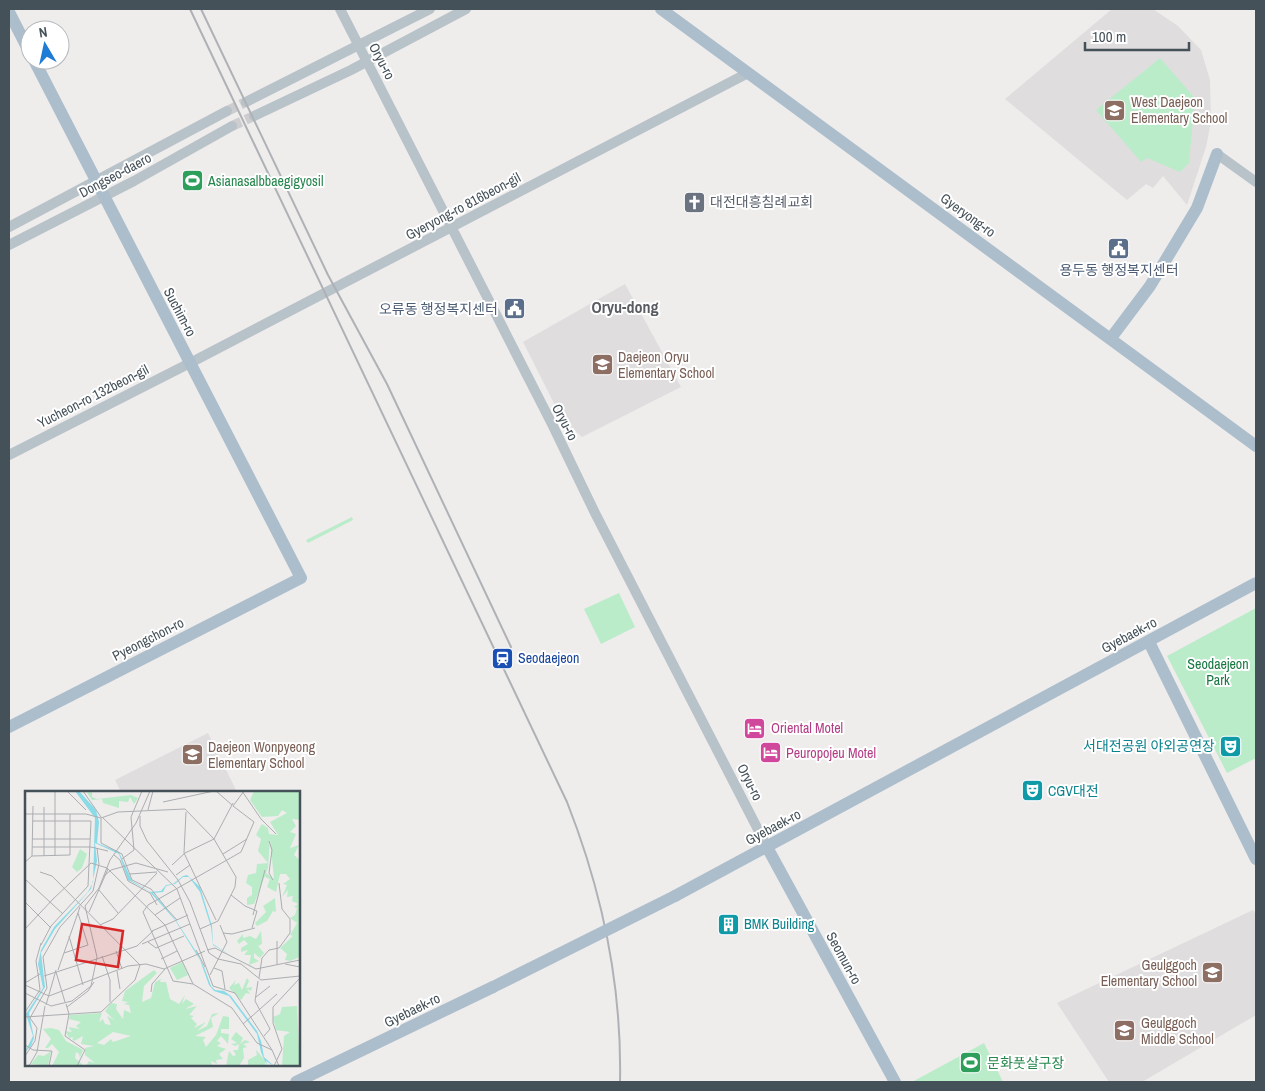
<svg xmlns="http://www.w3.org/2000/svg" width="1265" height="1091" viewBox="0 0 1265 1091" font-family="'Archivo Narrow','Noto Sans KR',sans-serif">
	<rect width="100%" height="100%" fill="#efecec"/>
	<path fill="#e0ddde" d="M1112,9h41l25,17 23,24 9,30 1,42 -5,25 -19,58 -24,-29 -10,12 -7,-4 -19,16 -122,-101z
		M625,284l56,103 -99,50 -21,-20 -38,-75z
		M208,733l29,59h-116l-6,-12z
		M1253,910l3,5v100l-114,67h-33l-52,-79z"/>
	<path fill="#baecca" d="M1160,58l35,40 -6,65 -9,9 -33,-14 -6,4 -45,-52z
		M352,517l1,3 -45,23 -2,-3z
		M619,593l16,34 -34,17 -17,-35z
		M1256,608v150l-29,15 -60,-117z
		M984,1043l19,39h-91z"/>
	<g fill="none" stroke-linecap="round" stroke-linejoin="round">
		<path stroke="#cdcdcf" stroke-width="10" stroke-dasharray="10 5" stroke-linecap="butt" d="M227,111l19,-9
			M232,126l22,-10"/>
		<path stroke="#b8c2c9" stroke-width="10" d="M340,9l213,417 42,87 172,334
			M246,102l184,-93
			M254,116l97,-46 115,-61
			M1217,154l39,28
			M9,227l218,-116
			M9,245l125,-64 98,-55
			M9,455l181,-92 558,-290"/>
		<path stroke="#acbecb" stroke-width="12" d="M661,9l595,437
			M9,12l21,41
			M1111,338l39,-52 47,-78 20,-54
			M1149,642l107,217
			M9,727l292,-149 -267,-518
			M767,847l128,235
			M675,896l581,-313
			M296,1082l197,-95"/>
		<path stroke="#aeb2b6" stroke-width="2" d="M190,9l377,793c35,89 55,185 53,280
			M201,9l127,266 59,109 124,263"/>
		<path stroke="#acbecb" stroke-width="12" d="M493,987l182,-91"/>
	</g>
	<defs>
		<symbol id="school-square" viewBox="-11 -11 22 22"><rect x="-9" y="-9" width="18" height="18" rx="4" fill="#8d6e63" stroke="#fff"/><path d="M0-5L7-2L0 1L-7-2ZM-4 1L0 2.5L4 1V4Q0 6-4 4Z" fill="#fff"/></symbol>
		<symbol id="stadium-square" viewBox="-11 -11 22 22"><rect x="-9" y="-9" width="18" height="18" rx="4" fill="#2e9e5b" stroke="#fff"/><path d="M0-5a6.5 5 0 1 0 0 10a6.5 5 0 1 0 0-10ZM-3.5-1.8h7v3.6h-7Z" fill="#fff"/></symbol>
		<symbol id="church-square" viewBox="-11 -11 22 22"><rect x="-9" y="-9" width="18" height="18" rx="4" fill="#6b7280" stroke="#fff"/><path d="M-1.2-6h2.4v3.5h3.3v2.4h-3.3V6h-2.4V-.1h-3.3v-2.4h3.3Z" fill="#fff"/></symbol>
		<symbol id="civic-square" viewBox="-11 -11 22 22"><rect x="-9" y="-9" width="18" height="18" rx="4" fill="#5c6f8a" stroke="#fff"/><path d="M-.6-6.5H3V-4.5H.6V-3L4-1V1h2V6H-6V1h2V-1L-.6-3ZM-1.2 2.5V6h2.4V2.5Z" fill="#fff"/></symbol>
		<symbol id="station-square" viewBox="-11 -11 22 22"><rect x="-9" y="-9" width="18" height="18" rx="4" fill="#1a4fb4" stroke="#fff"/><path d="M-3-6H3Q5-6 5-4V2Q5 4 3 4L4.5 6H3L1.5 4h-3L-3 6H-4.5L-3 4Q-5 4-5 2V-4Q-5-6-3-6ZM-3.5-4v3h7v-3ZM-3.5 1v1.5H-2V1ZM2 1v1.5H3.5V1Z" fill="#fff"/></symbol>
		<symbol id="hotel-square" viewBox="-11 -11 22 22"><rect x="-9" y="-9" width="18" height="18" rx="4" fill="#d1479c" stroke="#fff"/><path d="M-6-4.5h1.5V1H6V5H4.5V3h-9V5H-6ZM-4 0a1.8 1.8 0 1 1 3.6 0ZM.5 0V-2.5h3Q6-2.5 6 0Z" fill="#fff"/></symbol>
		<symbol id="theatre-square" viewBox="-11 -11 22 22"><rect x="-9" y="-9" width="18" height="18" rx="4" fill="#0f9aa8" stroke="#fff"/><path d="M-5-5.5Q0-4 5-5.5V0Q5 5 0 6Q-5 5-5 0ZM-3.3-2.5H-1v1.5H-3.3ZM1-2.5H3.3v1.5H1ZM-2.8 1Q0 5.5 2.8 1Z" fill="#fff"/></symbol>
		<symbol id="building-square" viewBox="-11 -11 22 22"><rect x="-9" y="-9" width="18" height="18" rx="4" fill="#0f9aa8" stroke="#fff"/><path d="M-4-6H4V6H1V3H-1V6H-4ZM-2.5-4.3h1.7v1.8h-1.7ZM.8-4.3h1.7v1.8H.8ZM-2.5-1h1.7V.8h-1.7ZM.8-1h1.7V.8H.8Z" fill="#fff"/></symbol>
	</defs>
	<g fill-rule="evenodd">
		<use href="#school-square" x="1102" y="98" width="25" height="25"/>
		<use href="#stadium-square" x="180" y="168" width="25" height="25"/>
		<use href="#church-square" x="682" y="190" width="25" height="25"/>
		<use href="#civic-square" x="1106" y="236" width="25" height="25"/>
		<use href="#civic-square" x="502" y="296" width="25" height="25"/>
		<use href="#school-square" x="590" y="352" width="25" height="25"/>
		<use href="#station-square" x="490" y="646" width="25" height="25"/>
		<use href="#hotel-square" x="742" y="716" width="25" height="25"/>
		<use href="#theatre-square" x="1218" y="734" width="25" height="25"/>
		<use href="#hotel-square" x="758" y="740" width="25" height="25"/>
		<use href="#school-square" x="180" y="742" width="25" height="25"/>
		<use href="#theatre-square" x="1020" y="778" width="25" height="25"/>
		<use href="#building-square" x="716" y="912" width="25" height="25"/>
		<use href="#school-square" x="1200" y="960" width="25" height="25"/>
		<use href="#school-square" x="1112" y="1018" width="25" height="25"/>
		<use href="#stadium-square" x="958" y="1050" width="25" height="25"/>
	</g>
	<g text-anchor="middle" stroke-width="4" stroke-linejoin="round" paint-order="stroke">
		<g font-size="14" fill="#455159" stroke="#fff">
			<text transform="translate(382 61) rotate(62)" y="5">Oryu-ro</text>
			<text transform="translate(115 175) rotate(-28)" y="5">Dongseo-daero</text>
			<text transform="translate(463 206) rotate(-28)" y="5">Gyeryong-ro 816beon-gil</text>
			<text transform="translate(968 215) rotate(36)" y="5">Gyeryong-ro</text>
			<text transform="translate(180 312) rotate(62)" y="5">Suchim-ro</text>
			<text transform="translate(93 396) rotate(-27)" y="5">Yucheon-ro 132beon-gil</text>
			<text transform="translate(565 422) rotate(62)" y="5">Oryu-ro</text>
			<text transform="translate(1129 635) rotate(-28)" y="5">Gyebaek-ro</text>
			<text transform="translate(148 639) rotate(-27)" y="5">Pyeongchon-ro</text>
			<text transform="translate(750 782) rotate(63)" y="5">Oryu-ro</text>
			<text transform="translate(773 827) rotate(-28)" y="5">Gyebaek-ro</text>
			<text transform="translate(844 958) rotate(61)" y="5">Seomun-ro</text>
			<text transform="translate(412 1010) rotate(-26)" y="5">Gyebaek-ro</text>
		</g>
		<g font-size="14" fill="#785e54" stroke="#fff" text-anchor="start">
			<text x="1131" y="107">West Daejeon<tspan x="1131" dy="16">Elementary School</tspan></text>
			<text x="618" y="362">Daejeon Oryu<tspan x="618" dy="16">Elementary School</tspan></text>
			<text x="208" y="752">Daejeon Wonpyeong<tspan x="208" dy="16">Elementary School</tspan></text>
			<text x="1197" y="970" text-anchor="end">Geulggoch<tspan x="1197" dy="16">Elementary School</tspan></text>
			<text x="1141" y="1028">Geulggoch<tspan x="1141" dy="16">Middle School</tspan></text>
		</g>
		<g font-size="14" fill="#27864d" stroke="#fff" text-anchor="start">
			<text x="208" y="186">Asianasalbbaegigyosil</text>
			<text x="987" y="1068">문화풋살구장</text>
		</g>
		<g font-size="14" fill="#5b616d" stroke="#fff" text-anchor="start">
			<text x="710" y="207">대전대흥침례교회</text>
		</g>
		<g font-size="14" fill="#4e5e75" stroke="#fff">
			<text x="1119" y="275">용두동 행정복지센터</text>
			<text x="498" y="314" text-anchor="end">오류동 행정복지센터</text>
		</g>
		<g font-size="14" fill="#164399" stroke="#fff" text-anchor="start">
			<text x="518" y="663">Seodaejeon</text>
		</g>
		<g font-size="14" fill="#197742" stroke="#fff">
			<text x="1218" y="669">Seodaejeon<tspan x="1218" dy="16">Park</tspan></text>
		</g>
		<g font-size="14" fill="#b23c85" stroke="#fff" text-anchor="start">
			<text x="771" y="733">Oriental Motel</text>
			<text x="786" y="758">Peuropojeu Motel</text>
		</g>
		<g font-size="14" fill="#0d838f" stroke="#fff" text-anchor="start">
			<text x="1215" y="751" text-anchor="end">서대전공원 야외공연장</text>
			<text x="1048" y="796">CGV대전</text>
			<text x="744" y="929">BMK Building</text>
		</g>
		<g font-size="16" font-weight="bold" fill="#595d61" stroke="#fff">
			<text x="625" y="313">Oryu-dong</text>
		</g>
	</g>
	<g transform="translate(25 791)">
		<rect width="275" height="275" fill="#efecec"/>
		<path d="M61,0h6v6l5,2 34,-4 7,3 -4,6 -4,-7 -2,5 -9,-1v7l-16,-5 -1,-4 -10,1zM229,0h46v29l-8,-1 4,7 -6,6 6,2 -6,14 9,-3 -5,10 6,5v97l-10,4 -5,-1 2,-6 -7,-6 13,-12 -3,-1 7,-12 -7,-5 5,-3 2,-7 -3,-1 4,-3 -6,-3 1,-5 -6,1 1,-7 -6,7 5,-12 -4,-1 7,-5 -4,-5h-6l-4,18 -9,-5 3,-8 -5,-2 1,-4 8,6 -4,-40 -2,29 -14,36 -7,1v-7l5,-3v-8l-6,-4 2,-8 8,-2 1,-9 11,-1 -10,-12 3,-12 -5,-4 4,-8 2,-3 6,4 1,6 9,1 -8,-13 17,-9 -5,-3 -4,6 -16,1 -12,-17zM55,58l7,5 -5,14 -5,4 -5,-5zM250,107l1,14 -3,-1 -6,10 -10,5 -2,-3 11,-11 -3,-6zM236,140l1,13 -4,2 6,7 -4,5 -6,-5v5l5,3 -10,4 2,-10h-7l4,-5 -7,2v-4l7,-4 -4,-4 -5,4 -2,-3 6,-7v4l7,-2 6,3zM157,171l6,13 -11,5 -7,-12zM129,179l3,3 -13,13 -2,16 9,-4 4,-16 6,-3 -1,3h6l4,17 9,5 6,-9 -3,9 4,-5 8,5 -9,5 12,-3 -8,9 5,1 -3,2 6,6 -3,4 12,-6 -9,9 10,-5 5,-12 7,-1 -8,5 2,9 -18,9 11,1 -3,3 3,7 10,-12 7,-19 6,1v12h-8v4l8,1 -1,10 -7,-8 -4,5 4,2 -4,3 9,3 -7,5 4,5 -7,1 1,4 -6,-3 1,5h-126l3,-5 6,2 -10,-8v-7l9,-2 -13,-2 2,-8 -9,5 -2,-2 2,-2 -5,1 -4,-7 7,1 -4,-5 12,2 -4,-3 5,-4 -12,-3 1,-4 32,-2 -3,9 4,-3 2,5 6,1 -4,-9 7,4 -9,-9 6,-8 6,1 -1,5 7,10 1,-9 7,3 -2,-8 -5,-1 4,-2 -6,-1 3,-10zM88,241l18,4 -18,6 -2,-3 -7,6 -7,-2zM222,187l2,3 -3,7 6,-1 -1,4 -4,-2 3,5 -4,-1 -5,7 -12,-12 7,-8 -2,5 5,-2 3,7zM272,215l3,60h-18l2,-30 6,-4 -14,-2 -3,-13 7,-3 2,-7zM26,237l8,2 7,11 17,9 -3,8 -1,-4 -3,-2 -1,6 9,8h-32l7,-14 -7,-8 -4,4h-3l6,-9 -8,-10zM211,241l7,6 -3,6 5,-4 5,2 -7,2 4,3 -4,1 1,10 -5,8h-13l3,-15 4,5 3,-1 -3,-5h5l1,-6 -4,2 -4,-2 6,-1 -6,-4zM231,259l9,10v6h-17v-6l9,-5zM26,260l-3,15 -17,-2 7,-9 6,1z" fill="#baecca" fill-rule="evenodd"/>
		<path d="M50,0h4l17,19 3,12 -2,21 22,9 13,29 19,11 10,-1 5,-6 7,-1 10,-8 4,-1 13,12 12,39 1,18 17,11 -17,-10 -2,-18 -11,-35 -11,-15h-6l-8,7 -9,2 -3,6 -10,1 22,26 22,34 7,14 7,19 4,4 9,1 7,5 26,35 4,10 3,16 10,9 -8,-5 1,5 -6,-14 -4,-18 -28,-38 -15,-5 -5,-6 -9,-25 -25,-40 -26,-29 -21,-11 -9,-26 -24,-11 2,18 -6,28 -36,40 -14,24 4,34 -16,26 5,25 -3,8 -6,6 8,-16 -7,-22 17,-26 -5,-24 3,-14 13,-23 34,-35 5,-10 2,-64z" fill="#89dbe8"/>
		<path fill="none" stroke="#abaeb1" stroke-width="1" d="M42,0l19,19M58,0l18,26M191,0l16,14M217,0l19,28 15,15M138,11l51,-11M208,15l11,-15M123,19l5,-19M161,21l-2,41 32,67M0,23h61l15,4 17,-6 67,-3 29,30 22,38 -1,10 -17,34 -18,8M115,25v10l7,15 31,39 12,22 19,51 9,6 23,5 20,16 39,-4M77,26l75,72 36,97 22,7 37,57M76,27v25l21,11 10,26 19,9 16,20M8,30h58M7,48h58M244,50l3,9 -3,23 4,7M7,56h59l17,4M72,57l2,16M109,59l-3,-33 11,-26M198,63l24,-15M89,64l6,5 8,21 22,12 7,12M7,65l1,-50M19,65v-49M30,65v-65M97,68l12,-9M0,71l7,-6 38,-1v-41M66,72l16,5 58,57 28,59 39,24 25,35 15,7 7,16M147,74l13,-12 29,-14 19,-36M15,81l12,4 88,89M105,83l27,-2M151,84l14,-10M78,86l8,-7 25,-7 32,9M0,88l38,35M74,99l19,23M206,104l14,11 12,5 -5,17M27,109l39,-37M0,111l26,26M141,117l11,12M64,121l19,-43M130,124l25,-17M228,124l12,-45M75,134l13,-6 44,-46M0,138l29,-31M127,140l36,-16M198,142l9,1 23,-6M44,145l14,49M252,150v23M123,151l8,6 28,-12M117,153l48,-20M16,154l10,-19 37,-40 3,-65M171,159l9,17M182,159l8,-2 41,21 44,-9M91,160l6,18M39,162l24,-8 -10,-32M77,165l8,24v22M136,168l16,-8M260,173l15,3M189,177l8,3 3,18M33,179l22,-63M92,180l3,18M31,181l9,30M13,183l-2,-13 5,-18M185,184l17,-33 -7,-17M19,185l93,-30 16,-15M234,187l3,-20 7,-8 10,-2 11,-15v-14l-8,-10 -3,-26M233,190l-3,20 15,28 -6,7M0,192l15,-9M168,193l-20,-3 -30,-69 5,-7 93,-53 13,-30 -21,-16M0,194l24,11 79,-30 18,-2 18,5 41,-18M126,201l1,-8 13,-15M0,202l26,13 21,-5 19,-15 6,-29 -12,-51 14,-18 11,-28 26,-37 14,-32M231,206l14,-11M41,213l3,10 -4,22 20,14 -8,16M21,214l10,-35M42,216l21,-16 6,-9M0,221l15,-22 -2,-17M0,226l76,-5 34,-32 5,-15M218,233l34,-30M0,254l8,5 19,1 -3,15M0,265l10,-15 2,-13 -7,-10 17,-30 -4,-31 17,-30 33,-36 6,-27M4,275l8,-14 8,-46M249,275l8,-17 -9,-26v-16l27,-29"/>
		<path fill="#d62828" fill-opacity="0.15" stroke="#d62828" stroke-width="2.5" d="M57,133l41,7 -5,36 -42,-7z"/>
		<rect width="275" height="275" fill="none" stroke="#455159" stroke-width="2.5"/>
	</g>
	<rect width="1265" height="1091" fill="none" stroke="#455159" stroke-width="20"/>
	<g transform="translate(45 45) rotate(351)"><circle r="24" fill="#ffffff" stroke="#b5b9bd"/>
	<path d="M0-4L9 19L0 12L-9 19Z" fill="#1e7bd6"/>
	<text y="-8" font-size="14" font-weight="bold" text-anchor="middle" fill="#455159">N</text>
	</g>
	<path d="M1085 42v8h104v-8" fill="none" stroke="#455159" stroke-width="2.5"/>
	<text x="1092" y="42" font-size="15" fill="#455159" stroke="#ffffff" stroke-width="4" paint-order="stroke">100 m</text>
</svg>
